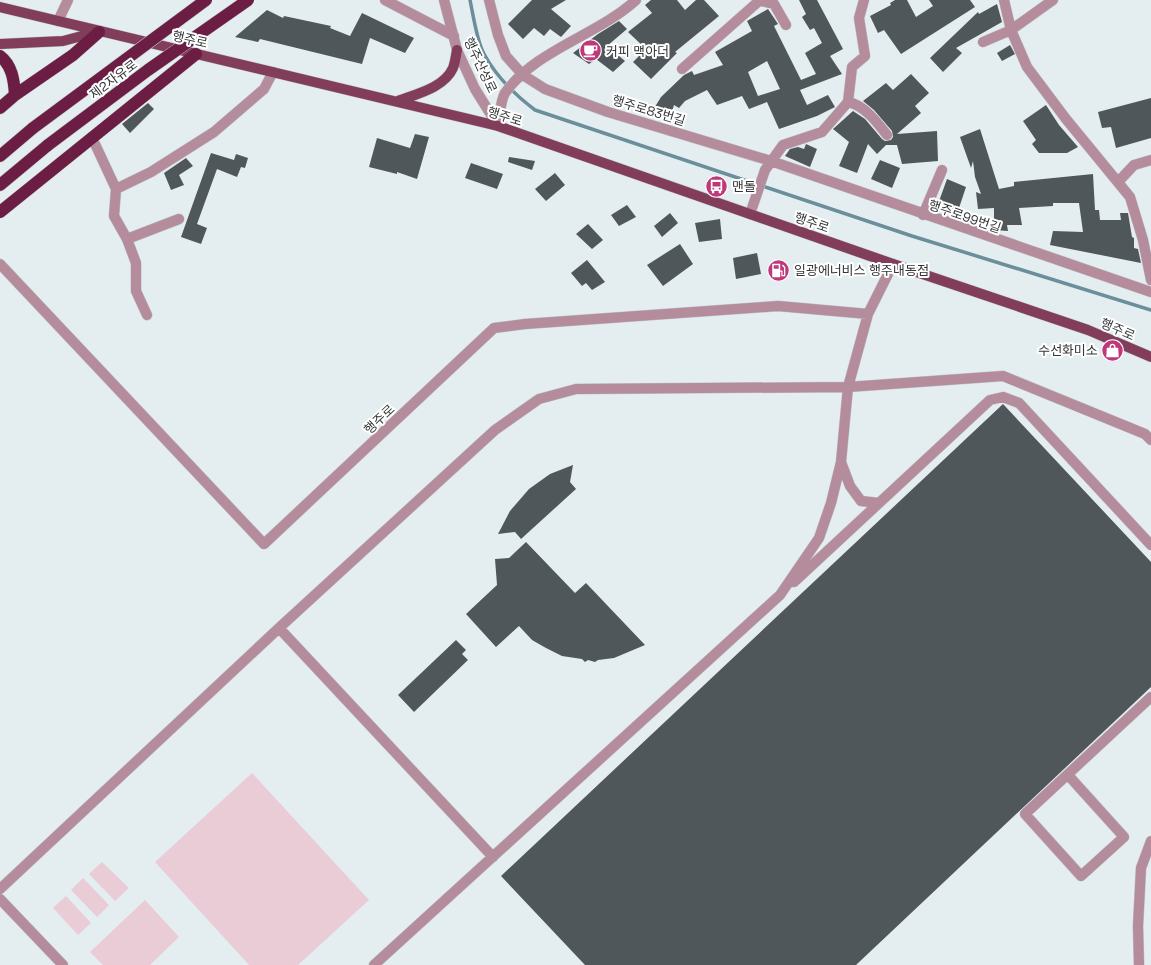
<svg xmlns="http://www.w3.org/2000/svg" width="1151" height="965" viewBox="0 0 1151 965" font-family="'Space Grotesk','Noto Sans KR',sans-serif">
	<rect width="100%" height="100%" fill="#e4edf0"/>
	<path fill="#eaccd7" d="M252,773l117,127 -71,65h-49l-94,-103z
		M102,862l27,26 -14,13 -26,-27z
		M83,878l26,27 -12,12 -26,-27z
		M66,896l25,27 -13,12 -25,-27z
		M145,900l34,37 -29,28h-47l-13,-13z"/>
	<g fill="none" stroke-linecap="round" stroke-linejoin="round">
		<path stroke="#6a8e9a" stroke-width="3.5" d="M470,0c3,14 7,42 14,54 12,22 31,41 51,56l377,126 239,74"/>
	</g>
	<path fill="#50575a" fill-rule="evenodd" d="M532,0h34l-15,9 20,17 -10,11 -11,-8 -6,7 -10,-8 -11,11 -15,-15z
		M651,0h26l8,10 11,-10h8l15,16 -44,36 2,1 -26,26 -18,-17 13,-13 -18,-17 24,-19 -7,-8z
		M799,0h18l26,49 -13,7 12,18 -42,16 7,15 21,-10 7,12 -18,9 -38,13 -12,-27 -18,7 -7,-13 -25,9 -10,-15 -22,11 -6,7 -5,-3 -5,16 -19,-6 11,-18 23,-22 8,-4 2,4 29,-10 -8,-13 37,-21 -5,-10 21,-12 10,15 -4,2 27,54 15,-6 -11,-21 17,-10 -8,-15 -4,2 -8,-13 4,-3zM767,61l13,28 -22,7 -10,-24z
		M895,0h12l9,17 17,-11 -4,-6h41l5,7 -74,47 -17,-24 -6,3 -8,-17 21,-11 -1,-2z
		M997,4l5,18 -46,26 6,5 -19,19 -13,-14 48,-46 1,2z
		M267,10l16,8 1,-2 47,10 -1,2 20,8 12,-23 52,25 -9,15 -35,-15 -8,26 -102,-25 -2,3 -23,-5z
		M619,21l8,8 -20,17 18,15 -12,11 -17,-13 -7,5 -16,-11 25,-19z
		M1010,45l5,9 -13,7 -5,-8z
		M911,74l18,19 -14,13 6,7 -24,21 40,-3 1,30 -36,3 -5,-19h-11l-9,9 -9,-10 -11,29 -18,-7 10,-24 -16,-13 20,-18 12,8 17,20 3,2 6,-1 2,-3 -1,-6 -18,-21 -11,-9 23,-18 7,7z
		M1151,98v40l-35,10 -5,-21 -9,1 -4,-16z
		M148,103l6,6 -24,24 -8,-9z
		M1046,105l13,20 19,22 -11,6h-28l-7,-9 4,-4 -13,-19z
		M980,129l19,60 15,-3v-4l79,-8 2,36h4l1,10h21l-1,-7h8l4,24 2,1v10l4,1 3,14 -91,-18 3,-14 30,1 -4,-29h-26v3l-34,2 3,17h-15l1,6 -14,-1v-22l-16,1 -2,-17 5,2 -6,-17 -2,-16 -2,7 -11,-31z
		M415,134l14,3 -12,42 -20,-7v2l-28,-7 8,-29 33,10z
		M806,144l11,5 -7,18 -25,-11 5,-7 8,-2 6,2z
		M211,153l23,7 2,-6 12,4 -3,10 -4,-1 -4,10 -20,-8 -20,55 10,4 -6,16 -20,-7z
		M509,157l26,4 -3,9 -24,-8z
		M186,158l7,8 -14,9 5,10 -13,5 -7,-17z
		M880,160l20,8 -8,20 -21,-9z
		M471,163l32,11 -6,15 -32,-11z
		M555,173l10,12 -19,16 -11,-12z
		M947,179l19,8 -8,24 -20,-7z
		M627,205l9,12 -17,9 -8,-11z
		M670,213l8,10 -16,14 -8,-11z
		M720,219l2,20 -23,3 -4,-19z
		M588,224l15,16 -11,9 -16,-15z
		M680,244l13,20 -30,22 -16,-21z
		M757,253l4,21 -25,5 -3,-21z
		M587,260l18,22 -13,8 -6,-7 -4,3 -11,-13z
		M1003,404l148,158v125l-295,278h-271l-84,-89z
		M573,465l-3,17 6,7 -55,50 -6,-7 -17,2 12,-23 19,-22 21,-15z
		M526,542l49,51 11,-10 59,62 -31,13 -16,2 -3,2 -7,-2 -3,2 -3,-3 -20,-3 -16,-8 -14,-8 -13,-14 -23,21 -30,-33 31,-29 -2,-26 14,-1z
		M456,640l10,10 -4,4 6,6 -54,52 -16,-17z"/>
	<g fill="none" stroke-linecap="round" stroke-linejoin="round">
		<defs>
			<path id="minor" d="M385,0l69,36
				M444,0l13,50 18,39 23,37
				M489,0l9,35 8,21 17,19 22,14 63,23 163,49 380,131
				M758,0l16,4 12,21
				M1004,0l7,30 16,37 39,52 64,78 13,43 8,40
				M58,21l10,-21
				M983,42l28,-12 42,-30
				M682,69l77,-68
				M848,102c16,3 29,20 39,33
				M498,126c2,-9 2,-25 7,-33 30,-43 93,-58 131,-93
				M95,144l21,45 -2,27 13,23 52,-20
				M1118,182l16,-17 17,-5
				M116,189l35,-17 63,-40 50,-43 9,-17
				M750,214l15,-44 18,-25 39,-13 26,-30 4,-35 13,-11 -6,-38 5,-18
				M923,215l19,-45
				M127,239l9,24v28l11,24
				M0,264l264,280 230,-216 31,-4 253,-18 90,8 25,-50
				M841,462l9,24 11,15 18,2
				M794,582l196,-182 13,-3 16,6 132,142
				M279,628l214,229
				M1068,775l56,62 -43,39 -56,-62 126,-117
				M0,889l279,-261 216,-198 44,-31 37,-10 272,-2 20,-73
				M0,899l63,66
				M374,965l406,-370 39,-57 12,-35 10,-41 7,-75 155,-11 142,58 6,6
				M1139,965l-1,-39 3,-58 10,-27"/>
			<path id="major" d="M0,7l498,119 395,138 195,66 63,27
				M0,44l63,-3 34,-9
				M398,101c18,-7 46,-13 55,-33 2,-5 3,-13 4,-18"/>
			<path id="highway" d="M0,56c12,9 14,24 15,39
				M0,108l15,-13 58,-40 26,-23
				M0,156l33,-28
				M0,185l48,-40
				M0,212l196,-158"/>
		</defs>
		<use href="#minor" stroke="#c1c8cb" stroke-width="11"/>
		<use href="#major" stroke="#c1c8cb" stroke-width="11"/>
		<use href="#highway" stroke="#c1c8cb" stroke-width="13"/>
		<use href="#minor" stroke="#b58c9b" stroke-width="10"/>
		<use href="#major" stroke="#813d5a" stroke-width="10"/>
		<use href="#highway" stroke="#6c1d44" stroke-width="12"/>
		<defs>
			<path id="highway-bridge" d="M33,128l173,-128
				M48,145l100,-75 100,-70"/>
		</defs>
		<use href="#highway-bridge" stroke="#c1c8cb" stroke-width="13" stroke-linecap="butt"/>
		<use href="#highway-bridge" stroke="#6c1d44" stroke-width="12"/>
	</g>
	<defs>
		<symbol id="cafe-disc" viewBox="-11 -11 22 22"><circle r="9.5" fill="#be387a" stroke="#fff"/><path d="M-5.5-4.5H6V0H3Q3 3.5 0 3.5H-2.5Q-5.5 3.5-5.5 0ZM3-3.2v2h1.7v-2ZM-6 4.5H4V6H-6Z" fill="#fff"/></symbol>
		<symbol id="bus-disc" viewBox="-11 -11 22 22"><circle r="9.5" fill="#be387a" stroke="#fff"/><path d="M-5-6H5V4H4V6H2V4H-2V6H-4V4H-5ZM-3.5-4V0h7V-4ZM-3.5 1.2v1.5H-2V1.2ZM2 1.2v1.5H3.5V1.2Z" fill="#fff"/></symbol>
		<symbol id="fuel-disc" viewBox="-11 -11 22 22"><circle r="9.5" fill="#be387a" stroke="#fff"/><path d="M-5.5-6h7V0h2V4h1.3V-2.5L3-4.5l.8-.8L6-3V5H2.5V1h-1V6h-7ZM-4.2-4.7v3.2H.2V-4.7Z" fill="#fff"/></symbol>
		<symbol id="shop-disc" viewBox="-11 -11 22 22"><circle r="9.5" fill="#be387a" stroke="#fff"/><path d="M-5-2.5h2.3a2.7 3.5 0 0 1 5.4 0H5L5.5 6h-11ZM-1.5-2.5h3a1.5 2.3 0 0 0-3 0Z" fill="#fff"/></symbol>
	</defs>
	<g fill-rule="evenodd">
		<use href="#cafe-disc" x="578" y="38" width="25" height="25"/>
		<use href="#bus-disc" x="704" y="174" width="25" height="25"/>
		<use href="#fuel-disc" x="766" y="258" width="25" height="25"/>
		<use href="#shop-disc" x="1100" y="338" width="25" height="25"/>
	</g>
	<g text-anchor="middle" stroke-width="4" stroke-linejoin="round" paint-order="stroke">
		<g font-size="13" fill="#333637" stroke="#fff">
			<text transform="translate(190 39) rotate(13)" y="5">행주로</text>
			<text transform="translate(481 65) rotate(65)" y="5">행주산성로</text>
			<text transform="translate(113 79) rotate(-37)" y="5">제2자유로</text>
			<text transform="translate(649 110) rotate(17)" y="5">행주로83번길</text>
			<text transform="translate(505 116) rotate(17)" y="5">행주로</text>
			<text transform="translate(965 216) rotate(19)" y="5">행주로99번길</text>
			<text transform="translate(812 222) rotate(19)" y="5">행주로</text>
			<text transform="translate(1118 329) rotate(23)" y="5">행주로</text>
			<text transform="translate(379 419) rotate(-43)" y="5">행주로</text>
		</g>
		<g font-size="13" fill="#333637" stroke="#fff" text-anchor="start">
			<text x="606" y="56">커피 맥아더</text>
			<text x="732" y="191">맨돌</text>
			<text x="794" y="275">일광에너비스 행주내동점</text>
			<text x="1098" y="355" text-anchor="end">수선화미소</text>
		</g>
	</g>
</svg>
